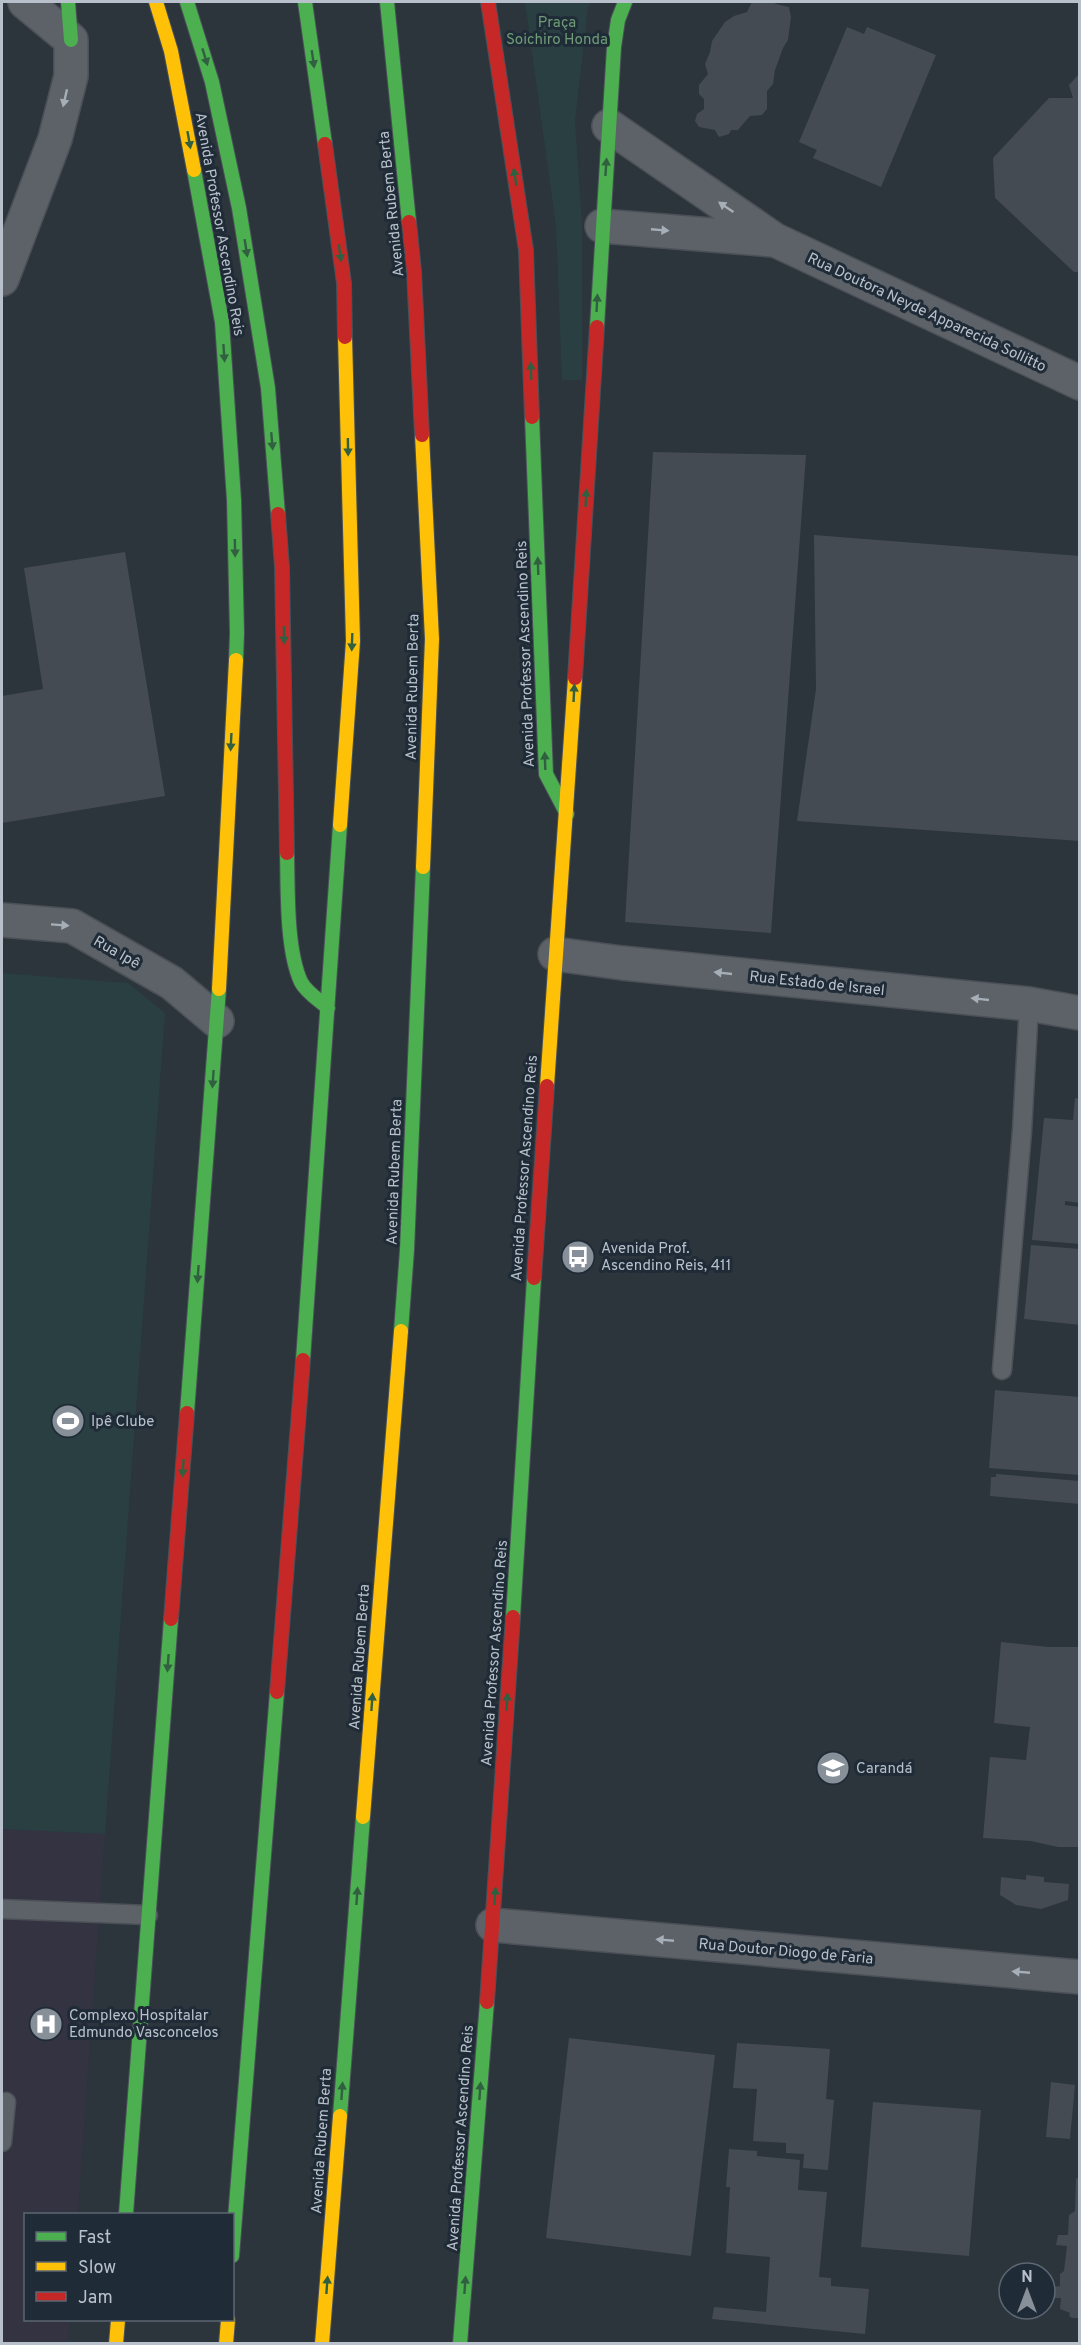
<svg xmlns="http://www.w3.org/2000/svg" width="1081" height="2345" viewBox="0 0 1081 2345" font-family="Overpass,sans-serif">
	<rect width="100%" height="100%" fill="#2c343c"/>
	<path fill="#333341" d="M2,1829l103,5 -27,380h-52v106h44l-2,23h-66z"/>
	<path fill="#293f42" d="M525,2h66l-3,6 -13,113 7,102v157h-20l-6,-153z
		M2,973l126,10 37,30 -60,821 -103,-5z"/>
	<path fill="#454b52" d="M752,2h22l2,2 13,3 2,10 -3,23 -5,8 -8,22 -2,14 -6,7v18l-5,6 -12,1 -12,14h-7l-2,4 -10,3 -4,-7 -16,-3 -4,-6 2,-7 7,-5v-10l-5,-5v-9l9,-11 -3,-10 5,-12 2,-11 13,-19 9,-6 13,-4z
		M847,27l17,7 3,-7 69,28 -55,132 -68,-29 4,-8 -18,-8z
		M1080,73v199h-6l-79,-74 -2,-40 56,-60h24l-4,-13z
		M653,452l153,3 -35,478 -146,-11z
		M814,535l266,21v285l-283,-20 19,-132z
		M125,552l40,244 -163,27v-127l41,-7 -19,-121z
		M1075,1098l5,1v104l-15,-2v4l15,2v37l-48,-4 12,-122 29,2z
		M1031,1245l49,4v76l-56,-6z
		M995,1390l85,7v78l-91,-7z
		M996,1474l84,7v23l-90,-8 1,-19h5z
		M1001,1642l47,5h32v200h-22l-27,-6 -48,-3 7,-81 36,3 4,-33 -36,-4z
		M1026,1875l18,2v5l25,2 -1,16 -27,9 -25,-4 -16,-10 1,-18 25,3z
		M569,2038l146,17 -24,201 -145,-18z
		M737,2043l93,6 -4,50 8,1 -6,70 -25,-2 1,-14 -18,-1v-10l-33,-2 4,-52 -24,-1z
		M1051,2082l24,3 -5,54 -24,-2z
		M873,2102l108,8 -12,146 -108,-9z
		M729,2149l28,2v5l43,4 -2,30 29,2 -8,85 12,1v8l38,3 -4,45 -153,-15 2,-12 52,5 4,-55 -44,-4 4,-66h-4z
		M1080,2176v142h-8l-3,-2 1,-3 -10,-4 1,-11h-6l-4,-4 1,-7 8,-1v-12l4,-3 3,-25 -11,-1 2,-10h10l1,-20 6,-4 1,-32z"/>
	<g fill="none" stroke-linecap="round" stroke-linejoin="round">
		<defs>
			<path id="lane" d="M1002,1370l20,-239 7,-127
				M2,1909l146,6
				M2,2142l4,-40"/>
			<path id="street" d="M609,126l166,114 305,143
				M602,226l171,14
				M2,279l53,-140 16,-63v-36l-46,-38
				M2,920l70,6 100,57 45,38
				M555,954l67,9 407,41 51,9
				M493,1925l587,52"/>
			<path id="fast" d="M68,2l3,38
				M187,2l25,80 27,126 29,180 10,126
				M305,2l20,142
				M387,2l22,220
				M194,170l28,152 12,178 3,133 -1,27
				M597,327l17,-280 4,-27 7,-18
				M532,417l14,357 21,40
				M287,853c1,37 -1,96 14,129 5,10 19,19 27,26
				M401,1331l6,-81 16,-383
				M303,1360l37,-535
				M187,1413l32,-424
				M513,1617l21,-339
				M340,2116l23,-299
				M126,2214l45,-595
				M232,2256l45,-564
				M460,2344l27,-342"/>
			<path id="slow" d="M156,2l15,49 23,119
				M422,435l10,204 -9,228
				M340,825l13,-184 -8,-304
				M219,989l17,-329
				M547,1086l28,-408
				M363,1817l38,-486
				M116,2344l2,-24
				M226,2344l2,-24
				M322,2344l18,-228"/>
			<path id="jam" d="M488,2l38,248 6,167
				M325,144l19,139 1,54
				M409,222l5,49 8,164
				M278,514l4,53 5,286
				M575,678l22,-351
				M534,1278l13,-192
				M171,1619l16,-206
				M277,1692l26,-332
				M487,2002l26,-385"/>
		</defs>
		<use href="#lane" stroke="#4b5056" stroke-width="21"/>
		<use href="#street" stroke="#4b5056" stroke-width="36"/>
		<use href="#fast" stroke="#495057" stroke-width="16"/>
		<use href="#slow" stroke="#495057" stroke-width="16"/>
		<use href="#jam" stroke="#495057" stroke-width="16"/>
		<use href="#lane" stroke="#5d6269" stroke-width="18"/>
		<use href="#street" stroke="#5d6269" stroke-width="33"/>
		<use href="#fast" stroke="#4caf50" stroke-width="14"/>
		<use href="#slow" stroke="#ffc107" stroke-width="14"/>
		<use href="#jam" stroke="#c62828" stroke-width="14"/>
	</g>
	<defs><path id="oneway-solid" d="M-6-.8H1V-3.2L6.5 0L1 3.2V.8H-6Z" transform="scale(1.5)"/></defs>
	<g fill="#316041">
		<use href="#oneway-solid" transform="translate(205 57) rotate(73)"/>
		<use href="#oneway-solid" transform="translate(313 59) rotate(82)"/>
		<use href="#oneway-solid" transform="translate(189 140) rotate(80)"/>
		<use href="#oneway-solid" transform="translate(606 167) rotate(-86)"/>
		<use href="#oneway-solid" transform="translate(515 177) rotate(-99)"/>
		<use href="#oneway-solid" transform="translate(246 248) rotate(81)"/>
		<use href="#oneway-solid" transform="translate(340 253) rotate(82)"/>
		<use href="#oneway-solid" transform="translate(597 303) rotate(-87)"/>
		<use href="#oneway-solid" transform="translate(224 353) rotate(86)"/>
		<use href="#oneway-solid" transform="translate(531 371) rotate(-92)"/>
		<use href="#oneway-solid" transform="translate(272 441) rotate(85)"/>
		<use href="#oneway-solid" transform="translate(348 447) rotate(89)"/>
		<use href="#oneway-solid" transform="translate(586 498) rotate(-87)"/>
		<use href="#oneway-solid" transform="translate(235 548) rotate(89)"/>
		<use href="#oneway-solid" transform="translate(538 566) rotate(-92)"/>
		<use href="#oneway-solid" transform="translate(284 635) rotate(89)"/>
		<use href="#oneway-solid" transform="translate(352 642) rotate(92)"/>
		<use href="#oneway-solid" transform="translate(574 693) rotate(-87)"/>
		<use href="#oneway-solid" transform="translate(231 742) rotate(93)"/>
		<use href="#oneway-solid" transform="translate(545 761) rotate(-92)"/>
		<use href="#oneway-solid" transform="translate(213 1079) rotate(94)"/>
		<use href="#oneway-solid" transform="translate(198 1274) rotate(94)"/>
		<use href="#oneway-solid" transform="translate(183 1468) rotate(94)"/>
		<use href="#oneway-solid" transform="translate(168 1663) rotate(94)"/>
		<use href="#oneway-solid" transform="translate(372 1702) rotate(-86)"/>
		<use href="#oneway-solid" transform="translate(507 1702) rotate(-86)"/>
		<use href="#oneway-solid" transform="translate(357 1896) rotate(-86)"/>
		<use href="#oneway-solid" transform="translate(495 1896) rotate(-86)"/>
		<use href="#oneway-solid" transform="translate(342 2091) rotate(-86)"/>
		<use href="#oneway-solid" transform="translate(480 2091) rotate(-86)"/>
		<use href="#oneway-solid" transform="translate(327 2285) rotate(-86)"/>
		<use href="#oneway-solid" transform="translate(465 2285) rotate(-86)"/>
	</g>
	<g fill="#a6aeb7">
		<use href="#oneway-solid" transform="translate(65 98) rotate(103)"/>
		<use href="#oneway-solid" transform="translate(726 207) rotate(-146)"/>
		<use href="#oneway-solid" transform="translate(660 230) rotate(5)"/>
		<use href="#oneway-solid" transform="translate(60 925) rotate(4)"/>
		<use href="#oneway-solid" transform="translate(723 973) rotate(-174)"/>
		<use href="#oneway-solid" transform="translate(980 999) rotate(-174)"/>
		<use href="#oneway-solid" transform="translate(665 1940) rotate(-175)"/>
		<use href="#oneway-solid" transform="translate(1021 1972) rotate(-175)"/>
	</g>
	<defs>
		<symbol id="bus-disc" viewBox="-11 -11 22 22"><circle r="9.5" fill="#879099" stroke="#1f2b37"/><path d="M-5-6H5V4H4V6H2V4H-2V6H-4V4H-5ZM-3.5-4V0h7V-4ZM-3.5 1.2v1.5H-2V1.2ZM2 1.2v1.5H3.5V1.2Z" fill="#fff"/></symbol>
		<symbol id="stadium-disc" viewBox="-11 -11 22 22"><circle r="9.5" fill="#879099" stroke="#1f2b37"/><path d="M0-5a6.5 5 0 1 0 0 10a6.5 5 0 1 0 0-10ZM-3.5-1.8h7v3.6h-7Z" fill="#fff"/></symbol>
		<symbol id="school-disc" viewBox="-11 -11 22 22"><circle r="9.5" fill="#879099" stroke="#1f2b37"/><path d="M0-5L7-2L0 1L-7-2ZM-4 1L0 2.5L4 1V4Q0 6-4 4Z" fill="#fff"/></symbol>
		<symbol id="hospital-disc" viewBox="-11 -11 22 22"><circle r="9.5" fill="#879099" stroke="#1f2b37"/><path d="M-5-5h3v3.5h4V-5h3V5h-3V1.5h-4V5h-3Z" fill="#fff"/></symbol>
	</defs>
	<g fill-rule="evenodd">
		<use href="#bus-disc" x="559" y="1238" width="38" height="38"/>
		<use href="#stadium-disc" x="49" y="1402" width="38" height="38"/>
		<use href="#school-disc" x="814" y="1749" width="38" height="38"/>
		<use href="#hospital-disc" x="27" y="2005" width="38" height="38"/>
	</g>
	<g text-anchor="middle" stroke-width="6" stroke-linejoin="round" paint-order="stroke">
		<g font-size="15" fill="#6f9c77" stroke="#1f2b37">
			<text x="557" y="27">Praça<tspan x="557" dy="17">Soichiro Honda</tspan></text>
		</g>
		<g font-size="15" fill="#b8c1cb" stroke="#1f2b37">
			<text transform="translate(391 204) rotate(-96)" y="5">Avenida Rubem Berta</text>
			<text transform="translate(220 224) rotate(80)" y="5">Avenida Professor Ascendino Reis</text>
			<text transform="translate(927 312) rotate(25)" y="5">Rua Doutora Neyde Apparecida Sollitto</text>
			<text transform="translate(525 654) rotate(-92)" y="5">Avenida Professor Ascendino Reis</text>
			<text transform="translate(412 687) rotate(-89)" y="5">Avenida Rubem Berta</text>
			<text transform="translate(117 952) rotate(30)" y="5">Rua Ipê</text>
			<text transform="translate(817 983) rotate(6)" y="5">Rua Estado de Israel</text>
			<text transform="translate(524 1168) rotate(-86)" y="5">Avenida Professor Ascendino Reis</text>
			<text transform="translate(394 1172) rotate(-88)" y="5">Avenida Rubem Berta</text>
			<text transform="translate(494 1653) rotate(-86)" y="5">Avenida Professor Ascendino Reis</text>
			<text transform="translate(359 1657) rotate(-86)" y="5">Avenida Rubem Berta</text>
			<text transform="translate(786 1951) rotate(5)" y="5">Rua Doutor Diogo de Faria</text>
			<text transform="translate(460 2138) rotate(-86)" y="5">Avenida Professor Ascendino Reis</text>
			<text transform="translate(321 2141) rotate(-86)" y="5">Avenida Rubem Berta</text>
		</g>
		<g font-size="15" fill="#b8c1cb" stroke="#1f2b37" text-anchor="start">
			<text x="601" y="1253">Avenida Prof.<tspan x="601" dy="17">Ascendino Reis, 411</tspan></text>
			<text x="91" y="1426">Ipê Clube</text>
			<text x="856" y="1773">Carandá</text>
			<text x="69" y="2020">Complexo Hospitalar<tspan x="69" dy="17">Edmundo Vasconcelos</tspan></text>
		</g>
	</g>
	<rect width="1081" height="2345" fill="none" stroke="#b8c1cb" stroke-width="6"/>
	<rect x="24" y="2213" width="210" height="108" fill="#1f2b37" stroke="#5c6772" stroke-width="1.5"/>
	<rect x="36" y="2232" width="30" height="9" fill="#4caf50" stroke="#5c6772" stroke-width="1.5"/>
	<text x="78" y="2243" font-size="18" fill="#b8c1cb">Fast</text>
	<rect x="36" y="2262" width="30" height="9" fill="#ffc107" stroke="#5c6772" stroke-width="1.5"/>
	<text x="78" y="2273" font-size="18" fill="#b8c1cb">Slow</text>
	<rect x="36" y="2292" width="30" height="9" fill="#c62828" stroke="#5c6772" stroke-width="1.5"/>
	<text x="78" y="2303" font-size="18" fill="#b8c1cb">Jam</text>
	<g transform="translate(1027 2291)"><circle r="28" fill="#1f2b37" stroke="#5c6772" stroke-width="1.5"/>
	<path d="M0-4.5L10 22L0 15L-10 22Z" fill="#879099"/>
	<text y="-9" font-size="16" font-weight="bold" text-anchor="middle" fill="#b8c1cb">N</text>
	</g>
</svg>
